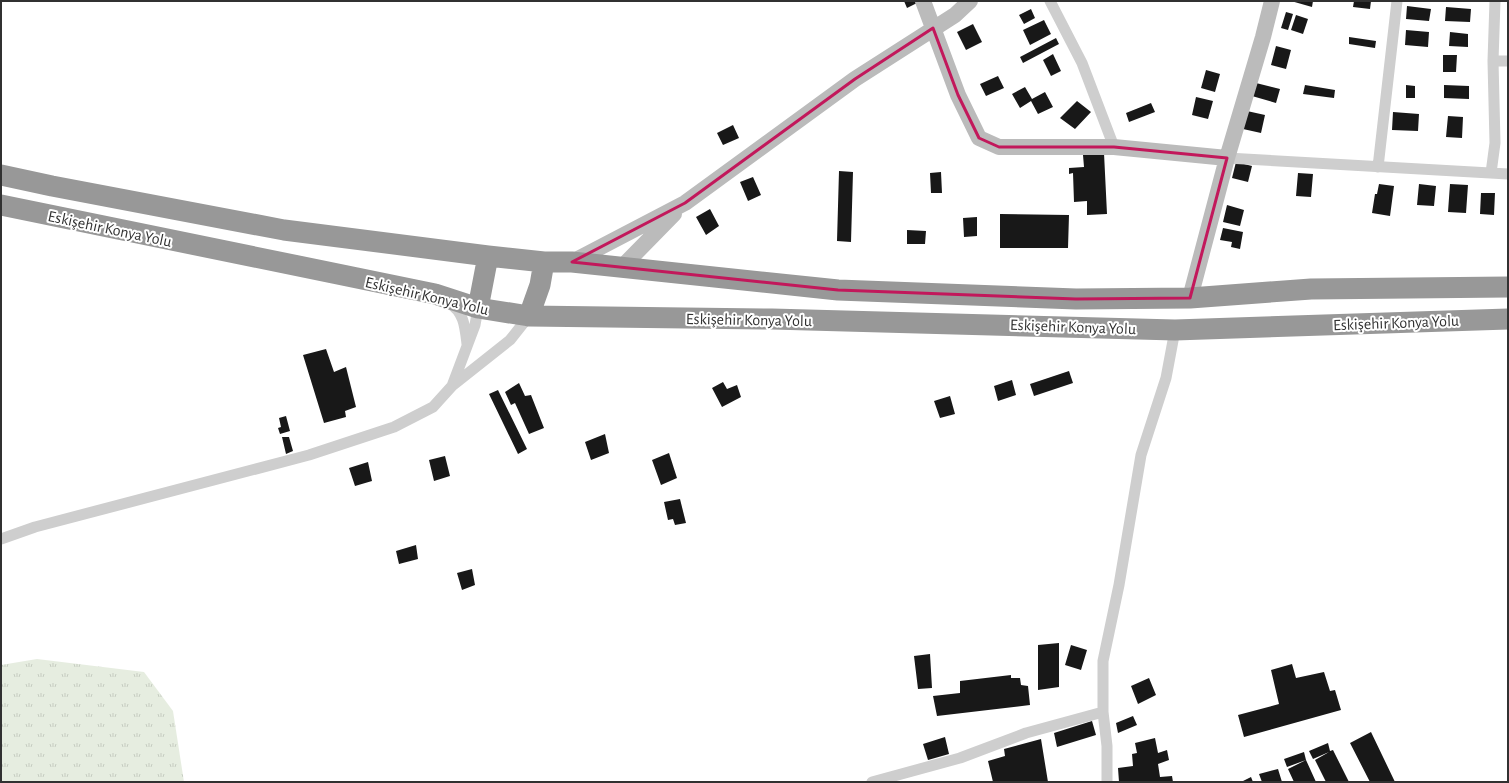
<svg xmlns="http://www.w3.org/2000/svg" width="1509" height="783" viewBox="0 0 1509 783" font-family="'Alegreya Sans',sans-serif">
	<defs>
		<pattern id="grass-tufts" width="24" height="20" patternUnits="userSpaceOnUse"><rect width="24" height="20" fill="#e6ede0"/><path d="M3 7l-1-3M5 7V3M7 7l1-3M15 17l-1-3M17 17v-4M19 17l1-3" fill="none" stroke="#c6ccc1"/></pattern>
	</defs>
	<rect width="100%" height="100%" fill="#fff"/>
	<path fill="url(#grass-tufts)" d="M37,659l107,13 29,39 11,71h-183v-117z"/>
	<path fill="#181818" d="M904,1h12l1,2 -10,5z
		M1291,1h22l-1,6z
		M1354,1h17l-1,8 -17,-2z
		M1407,6l24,3 -2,12 -23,-2z
		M1446,7l25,2 -1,13 -25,-1z
		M1031,9l4,9 -11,6 -5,-9z
		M1286,12l7,2 -5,16 -7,-2z
		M1296,15l12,4 -5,15 -12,-4z
		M1044,20l7,14 -21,11 -7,-15z
		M973,24l9,18 -16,8 -9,-18z
		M1406,30l23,2 -1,15 -23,-2z
		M1450,32l18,2v13l-19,-1z
		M1349,37l27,4 -1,7 -26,-4z
		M1056,38l3,6 -36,19 -3,-6z
		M1276,46l15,4 -5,19 -15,-4z
		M1053,54l8,17 -10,5 -8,-16z
		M1443,55h14l-1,17h-13z
		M1206,70l14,4 -5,18 -14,-4z
		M998,76l6,12 -18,8 -6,-12z
		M1256,83l24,6 -4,14 -24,-7z
		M1305,85l30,5 -1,8 -31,-4z
		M1406,85l9,1v12h-9z
		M1444,85l25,1v13l-25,-1z
		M1025,87l7,12 13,-7 8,15 -15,7 -7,-13 -11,7 -8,-14z
		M1196,97l17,4 -5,18 -16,-4z
		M1077,101l14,11 -16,17 -15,-11z
		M1151,103l4,9 -26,10 -3,-9z
		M1247,111l18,4 -4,18 -18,-4z
		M1393,112l26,2 -1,17 -26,-1z
		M1448,116l15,1 -1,21 -16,-1z
		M733,125l6,13 -16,7 -6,-12z
		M1104,153l3,61 -20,1v-14l-13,1 -1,-29 -4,1v-6l15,-1 -1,-12z
		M1236,162l16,4 -4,16 -16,-4z
		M839,171l14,1 -2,70 -14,-1z
		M941,172l1,21h-11l-1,-20z
		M1298,173l15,1 -2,23 -15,-1z
		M753,177l8,18 -13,6 -8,-19z
		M1379,184l15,2 -4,30 -18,-3 3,-19h2z
		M1419,184l17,2 -2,20 -17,-1z
		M1450,184l18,1 -2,28 -18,-1z
		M1481,193h14l-1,22 -14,-1z
		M1227,205l17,5 -4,16 -17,-4z
		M710,209l9,17 -13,9 -10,-18z
		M1000,214l69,1 -1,33h-68z
		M977,217v19l-13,1 -1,-19z
		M1223,228l20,4 -3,17 -9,-2 1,-5 -12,-2z
		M907,230l19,1 -1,13h-18z
		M326,349l8,23 12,-5 10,40 -11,4 1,6 -22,6 -21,-68z
		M1069,371l4,12 -39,13 -4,-12z
		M1012,380l4,15 -18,6 -4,-15z
		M723,382l4,7 10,-4 4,12 -19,10 -10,-19z
		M519,383l6,13 6,-1 13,33 -15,6 -14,-31 -4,2 -6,-13z
		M498,390l29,59 -9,5 -29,-60z
		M950,396l5,18 -15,4 -6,-17z
		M286,416l4,15 -10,3 -2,-6 3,-1 -2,-9z
		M605,434l4,19 -18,7 -6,-18z
		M282,437h7l4,14 -7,3z
		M669,453l8,25 -16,7 -9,-25z
		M445,456l5,20 -16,5 -5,-21z
		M368,462l4,19 -17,5 -6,-18z
		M680,499l6,24 -11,2 -2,-6 -5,1 -4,-18z
		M416,545l2,14 -19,5 -3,-13z
		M472,569l3,16 -13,5 -5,-17z
		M1059,643v44l-21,3v-45z
		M1071,645l16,5 -6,20 -16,-5z
		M930,654l2,34 -14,1 -4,-33z
		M1292,664l4,14 28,-6 6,19 5,-1 6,20 -97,27 -6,-22 41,-11 -8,-34z
		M1011,675v3h9l1,7 7,1 2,19 -93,11 -4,-20 27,-3v-12z
		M1149,678l7,17 -18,9 -7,-18z
		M1133,716l4,9 -19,8 -2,-10z
		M1092,721l4,14 -39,12 -3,-14z
		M1371,732l24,50h-25l-20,-39z
		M945,737l4,17 -21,6 -5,-16z
		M1155,738l3,15 9,-3 2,10 -11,4 2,13 12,-1 1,6h-54l-1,-14 15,-2 -1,-12 5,-1 -2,-10z
		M1041,739l7,43h-55l-5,-21 17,-5 -1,-7z
		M1328,743l2,8 3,-1 16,32h-23l-11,-22 14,-8 -16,7 -4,-8z
		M1304,752l2,8 -19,7 -3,-8z
		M1306,760l10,22h-22l-6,-13z
		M1278,769l4,13h-20l-3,-8z
		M1251,777l2,5h-12z"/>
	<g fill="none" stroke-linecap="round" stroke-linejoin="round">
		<path stroke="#cecece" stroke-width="11" d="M1050,1l32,62 32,84
			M1493,61h15
			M1227,158l281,16
			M1378,167l19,-166
			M1491,173l4,-30 -2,-82 2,-60
			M449,303c15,9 16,24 18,41
			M452,386l23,-61 3,-17
			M1,539l34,-12 274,-72 85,-28 39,-20 19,-21 58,-46 19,-24
			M872,782l88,-24 66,-25 77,-21
			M1107,782v-36l-4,-34v-51l16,-76 22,-130 25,-77 9,-48"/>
		<path stroke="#bbb" stroke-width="16" d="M923,1l35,94 21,43 20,9h115l113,11
			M572,262l113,-59 170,-124 100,-64 15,-14
			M622,267l52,-53
			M1190,298l37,-140 36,-121 9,-36"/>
		<path stroke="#989898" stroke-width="21" d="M1,175l51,11 232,44 204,26 56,6h28l266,28 238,9 114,-1 121,-9 197,-2
			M1,205l434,89 43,14 51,8 243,3 403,11 333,-11
			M478,308l10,-52
			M529,316l11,-31 4,-23"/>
	</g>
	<path fill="none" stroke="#c2185b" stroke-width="3" stroke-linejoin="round" d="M933,28l25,67 21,43 20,9h115l113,11 -37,140 -114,1 -238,-9 -266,-28 113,-59 170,-124z"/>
	<g text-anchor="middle" stroke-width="4" stroke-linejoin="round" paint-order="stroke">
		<g font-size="16" fill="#313131" stroke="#fff">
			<text transform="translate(110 228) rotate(12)" y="6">Eskişehir Konya Yolu</text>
			<text transform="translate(427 295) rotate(13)" y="6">Eskişehir Konya Yolu</text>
			<text transform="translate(749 319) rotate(1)" y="6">Eskişehir Konya Yolu</text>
			<text transform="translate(1396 322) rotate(-2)" y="6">Eskişehir Konya Yolu</text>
			<text transform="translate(1073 326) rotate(2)" y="6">Eskişehir Konya Yolu</text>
		</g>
	</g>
	<rect width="1509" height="783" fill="none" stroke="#313131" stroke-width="4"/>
</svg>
